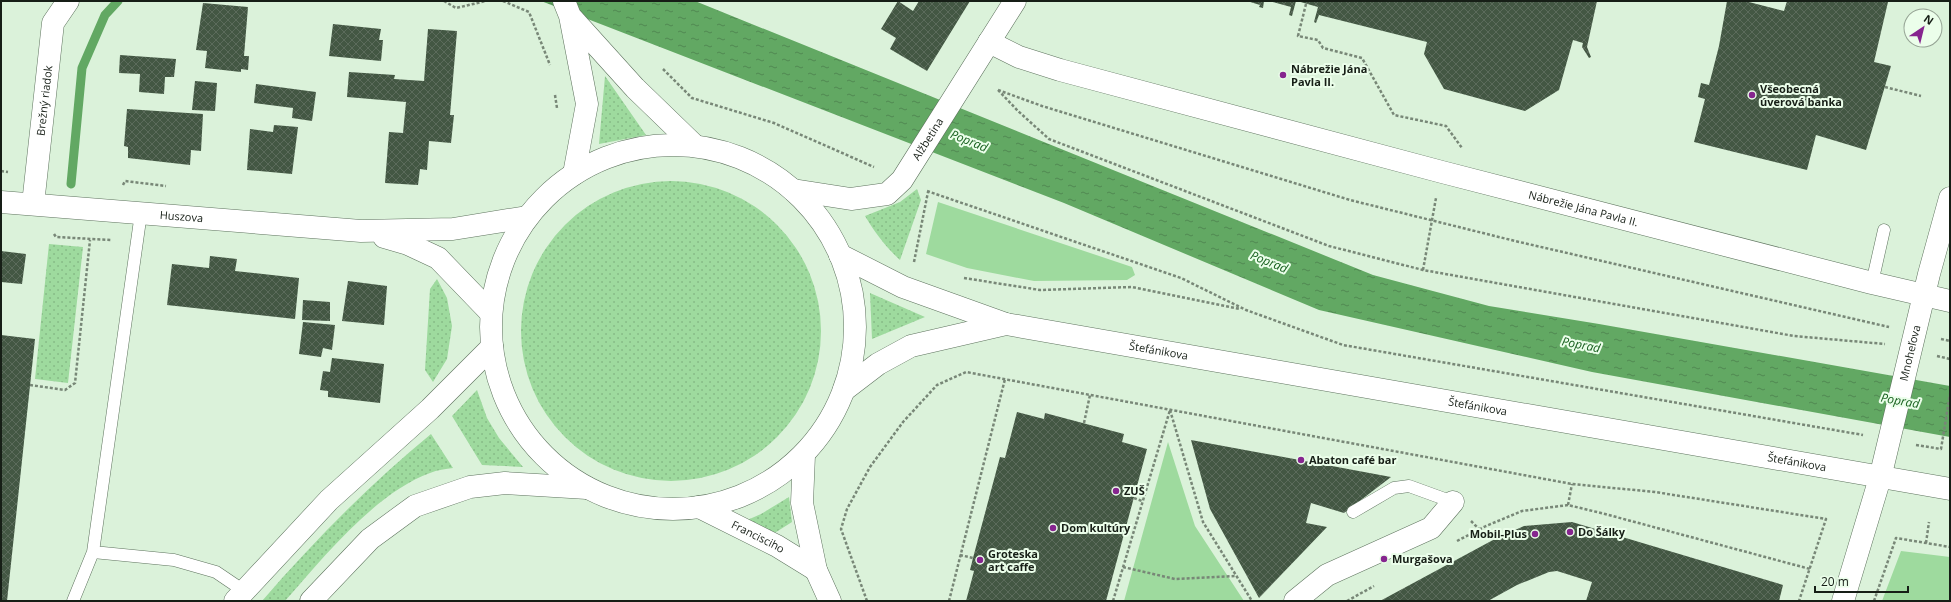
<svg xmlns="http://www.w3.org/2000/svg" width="1951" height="602" viewBox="0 0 1951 602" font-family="'Open Sans',sans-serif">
	<defs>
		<pattern id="grass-dots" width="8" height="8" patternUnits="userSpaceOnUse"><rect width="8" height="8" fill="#9eda9e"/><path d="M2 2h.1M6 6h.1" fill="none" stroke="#87bb87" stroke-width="1.8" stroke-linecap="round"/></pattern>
		<pattern id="water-ripples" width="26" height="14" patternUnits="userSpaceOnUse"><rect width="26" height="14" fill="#62a863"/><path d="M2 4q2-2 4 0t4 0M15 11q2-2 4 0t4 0" fill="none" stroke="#508851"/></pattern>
		<pattern id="building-cross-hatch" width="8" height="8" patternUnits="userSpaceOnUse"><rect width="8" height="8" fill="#435743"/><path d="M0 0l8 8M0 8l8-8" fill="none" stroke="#5b6b5b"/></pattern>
	</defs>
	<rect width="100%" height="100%" fill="#dbf2da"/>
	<path fill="url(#grass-dots)" d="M605,76l41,59 -47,9z
		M521 331a150 150 0 1 1 300 0a150 150 0 1 1-300 0Z
		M917,189l4,11 -21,60c-14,-13 -25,-27 -35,-44l35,-14z
		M49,244l34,3 -15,136 -33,-4z
		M437,279l10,19 5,28 -5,33 -14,23 -8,-12 5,-81z
		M870,293l55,24 -53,22z
		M477,390l10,28 12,20 24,29 -41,-2 -30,-49z
		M431,434l22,34c-7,1 -16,2 -23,5 -55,20 -107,85 -145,128h-23c52,-60 108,-117 169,-167z
		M789,497l3,25 -19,12 -28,-13 16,-7z"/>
	<path fill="#9eda9e" d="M938,202l194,65 3,8 -8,5 -93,1 -67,-13 -41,-14z
		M1168,442l27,84 49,75h-120z
		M1901,551l49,6v44h-68z"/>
	<path fill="url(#water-ripples)" d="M541,1h154l678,274 116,31 110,18 351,62v51l-358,-65 -273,-62 -255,-107z"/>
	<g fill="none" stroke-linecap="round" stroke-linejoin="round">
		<path stroke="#62a863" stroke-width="9" d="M71,184l11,-116 23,-53 13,-14"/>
	</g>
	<path fill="url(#building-cross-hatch)" d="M898,1l15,10 6,-10h51l-43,70 -37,-22 6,-11 -15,-9z
		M1247,1h17l-1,7 -4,-1 1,-2z
		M1269,1h27l-4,15 -3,-1 2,-8z
		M1297,1h300l-10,46 4,10 -2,1 -7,-11 1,-4 -10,-3 -14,50 -34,21 -81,-22 -20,-35 3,-12 -108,-27 -3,8 -2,-1 4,-15z
		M1727,1h18l39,10 3,-10 101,1 -14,60 17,4 -25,84 -50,-15 -9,35 -113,-28 11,-43 -7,-2 3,-14 8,2 10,-39z
		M203,3l45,4 -4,49h5l-1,14 -7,-1v3l-36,-4 2,-17 -11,-1z
		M333,24l48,5 -2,11h4l-2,21 -52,-5z
		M428,29l29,2 -7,84h4l-3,28 -22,-2 -2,29 -7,-1 -2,16 -33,-2 4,-51 14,1 3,-31 -59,-5 2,-25 46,3 -1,4 30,2z
		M120,55l56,4 -2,18h-9l-1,17 -25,-2 1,-18 -21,-1z
		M195,81l22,2 -2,28 -23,-1z
		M256,84l60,8 -4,29 -20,-3 1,-10 -39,-5z
		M127,109l76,5 -2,37 -10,-1 -1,15 -62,-7v-11l-4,-1z
		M274,125l24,2 -6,47 -45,-4 3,-41 23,3z
		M1,251l25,3 -4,30 -21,-2z
		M210,256l27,3 -2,12 64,7 -4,41 -128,-14 5,-41 37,4z
		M348,281l39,5 -3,39 -42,-4z
		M303,300l27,2v19l-28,-1z
		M303,322l32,3 -3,25 -9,-2 -2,9 -22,-3z
		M1,335l34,4 -28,262h-6z
		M332,358l52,6 -4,39 -52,-6v-6l-8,-1 3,-19 7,1z
		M1017,412l27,7 1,-6 79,21 -2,8 25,7 -41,152h-140l8,-30 -4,-1 3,-12 27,-101 5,1z
		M1191,440l200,37 -47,36 -33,-10 -5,20 21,4 -68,71 -49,-89z
		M1572,522l211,63 -4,16h-193l6,-19 -35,-11 -8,1 -32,13 -29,16h-108l113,-61 31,-14z"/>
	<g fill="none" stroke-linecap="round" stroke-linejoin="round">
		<defs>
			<path id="lane" d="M1872,283l12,-53
				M1353,512l41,-24 15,-2 44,16
				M93,552l81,8 42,12 28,19
				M73,601l20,-49 48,-339"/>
			<g id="street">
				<path id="s1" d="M989,42l30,15 41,13 382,102 430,111 78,18"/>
				<path id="s2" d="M793,190l58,9 36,-5 15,-14 113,-179"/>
				<path id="s3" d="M1,202l360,29 92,-2 74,-12"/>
				<path id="s4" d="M33,204l20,-181 15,-22"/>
				<path d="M384,237l24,7 30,14 53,55"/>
				<path d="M804,455l-2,48 14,67 14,31"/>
				<path id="s5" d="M699,507l78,39 39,24"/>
				<path d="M1295,601l32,-26 104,-47 22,-26"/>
				<path id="s6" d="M1843,601l37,-123 49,-204 21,-76"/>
			</g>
			<path id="secondary" d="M564,1l6,15 17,88 -13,70
				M570,16l65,72 60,58"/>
			<g id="primary">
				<circle cx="673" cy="327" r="182"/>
				<path id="s7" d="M840,255l63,32 103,37 944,165"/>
				<path d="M844,390l34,-26 33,-18 95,-22"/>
				<path d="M235,601l94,-101 101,-91 62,-62"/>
				<path d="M311,601l59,-62 45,-33 55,-19 35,-4 82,5"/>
			</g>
		</defs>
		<use href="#lane" stroke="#5e735e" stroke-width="13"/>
		<use href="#street" stroke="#5e735e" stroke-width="23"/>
		<use href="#secondary" stroke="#5e735e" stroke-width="23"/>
		<use href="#primary" stroke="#5e735e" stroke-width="23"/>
		<path stroke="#788777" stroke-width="2.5" stroke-dasharray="3 2" stroke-linecap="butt" d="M444,1l12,7 30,-7
			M503,1l26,11 21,53
			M1306,4l-8,32 20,4 5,8 39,10 32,57 52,11 16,22
			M663,69l29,29 82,25 100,44
			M1885,87l36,9
			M998,90l44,16 308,94 165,41 374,86
			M998,90l20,21 31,28 280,107 94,24 371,66 91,8
			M555,95l2,13
			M1,171l7,1
			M123,185l2,-4 41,5
			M927,191l254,87 65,32 97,35 520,90
			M54,234l2,3 55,3
			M914,262l14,-70
			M1423,270l13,-72
			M964,278l76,12 92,-3 108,22
			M1941,339l9,2
			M1937,356l13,3
			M30,385l35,5 10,-7 15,-143
			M1170,410l33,112 49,79
			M1084,423l6,-28
			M1916,445l25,4 9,-55
			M1134,498l8,3
			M1568,505l4,-21
			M1471,521l8,8
			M1457,541l29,-15 36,-15 46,-6 37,9 205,55
			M1926,543l3,-21
			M960,555l13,3
			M1123,567l52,12 60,-3
			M867,601l-26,-72 6,-20 23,-42 33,-45 34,-37 29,-13 606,112 83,8 171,27 -27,82
			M949,601l56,-222
			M1113,601l57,-191
			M1347,601l27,-15
			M1874,601l22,-63 54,9"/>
		<use href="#lane" stroke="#fff" stroke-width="12"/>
		<use href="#street" stroke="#fff" stroke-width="22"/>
		<use href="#secondary" stroke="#fff" stroke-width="22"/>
		<use href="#primary" stroke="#fff" stroke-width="22"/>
	</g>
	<g fill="#86258f" stroke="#ebfeea" stroke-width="1.5">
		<circle cx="1283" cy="75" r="4"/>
		<circle cx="1752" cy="95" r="4"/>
		<circle cx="1301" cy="460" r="4"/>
		<circle cx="1116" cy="491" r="4"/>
		<circle cx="1053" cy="528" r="4"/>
		<circle cx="1570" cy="532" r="4"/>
		<circle cx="1535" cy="534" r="4"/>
		<circle cx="1384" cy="559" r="4"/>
		<circle cx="980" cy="560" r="4"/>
	</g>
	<g text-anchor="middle" stroke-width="4" stroke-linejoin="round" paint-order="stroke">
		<g font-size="11" font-weight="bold" fill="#161e16" stroke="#ebfeea" text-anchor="start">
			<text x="1291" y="73">Nábrežie Jána<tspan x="1291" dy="13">Pavla II.</tspan></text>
			<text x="1760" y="93">Všeobecná<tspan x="1760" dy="13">úverová banka</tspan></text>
			<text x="1309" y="464">Abaton café bar</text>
			<text x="1124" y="495">ZUŠ</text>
			<text x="1061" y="532">Dom kultúry</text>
			<text x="1578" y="536">Do Šálky</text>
			<text x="1527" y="538" text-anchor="end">Mobil-Plus</text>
			<text x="988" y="558">Groteska<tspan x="988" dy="13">art caffe</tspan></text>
			<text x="1392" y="563">Murgašova</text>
		</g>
		<g font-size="11" fill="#161e16" stroke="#ebfeea">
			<text dy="4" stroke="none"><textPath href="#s4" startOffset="104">Brežný riadok</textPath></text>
			<text dy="4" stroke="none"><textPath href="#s2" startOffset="164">Alžbetina</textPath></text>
			<text dy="4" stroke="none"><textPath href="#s1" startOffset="618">Nábrežie Jána Pavla II.</textPath></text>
			<text dy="4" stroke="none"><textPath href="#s3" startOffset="181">Huszova</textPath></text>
			<text dy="4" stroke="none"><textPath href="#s7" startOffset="335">Štefánikova</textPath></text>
			<text dy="4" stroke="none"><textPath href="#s6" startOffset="257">Mnoheľova</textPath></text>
			<text dy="4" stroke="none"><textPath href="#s7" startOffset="659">Štefánikova</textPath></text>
			<text dy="4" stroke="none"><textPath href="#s7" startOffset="983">Štefánikova</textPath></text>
			<text dy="4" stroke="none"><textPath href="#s5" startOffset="66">Francisciho</textPath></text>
		</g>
		<g font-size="12" font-style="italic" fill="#17601e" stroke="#ebfeea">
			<text transform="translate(969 141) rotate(22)" y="4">Poprad</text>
			<text transform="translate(1269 262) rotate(22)" y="4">Poprad</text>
			<text transform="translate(1581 345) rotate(11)" y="4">Poprad</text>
			<text transform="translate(1900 401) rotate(10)" y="4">Poprad</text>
		</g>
	</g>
	<rect width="1951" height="602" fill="none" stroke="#161e16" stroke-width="4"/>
	<g transform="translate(1923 28) rotate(35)"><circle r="19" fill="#ebfeea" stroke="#96a495"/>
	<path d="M0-3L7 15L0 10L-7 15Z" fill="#86258f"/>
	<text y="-6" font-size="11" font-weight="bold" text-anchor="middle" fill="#161e16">N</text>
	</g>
	<path d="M1815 586v6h93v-6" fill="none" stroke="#161e16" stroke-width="2"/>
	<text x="1821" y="586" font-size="12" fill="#161e16" stroke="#ebfeea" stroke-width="3" paint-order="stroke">20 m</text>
</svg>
